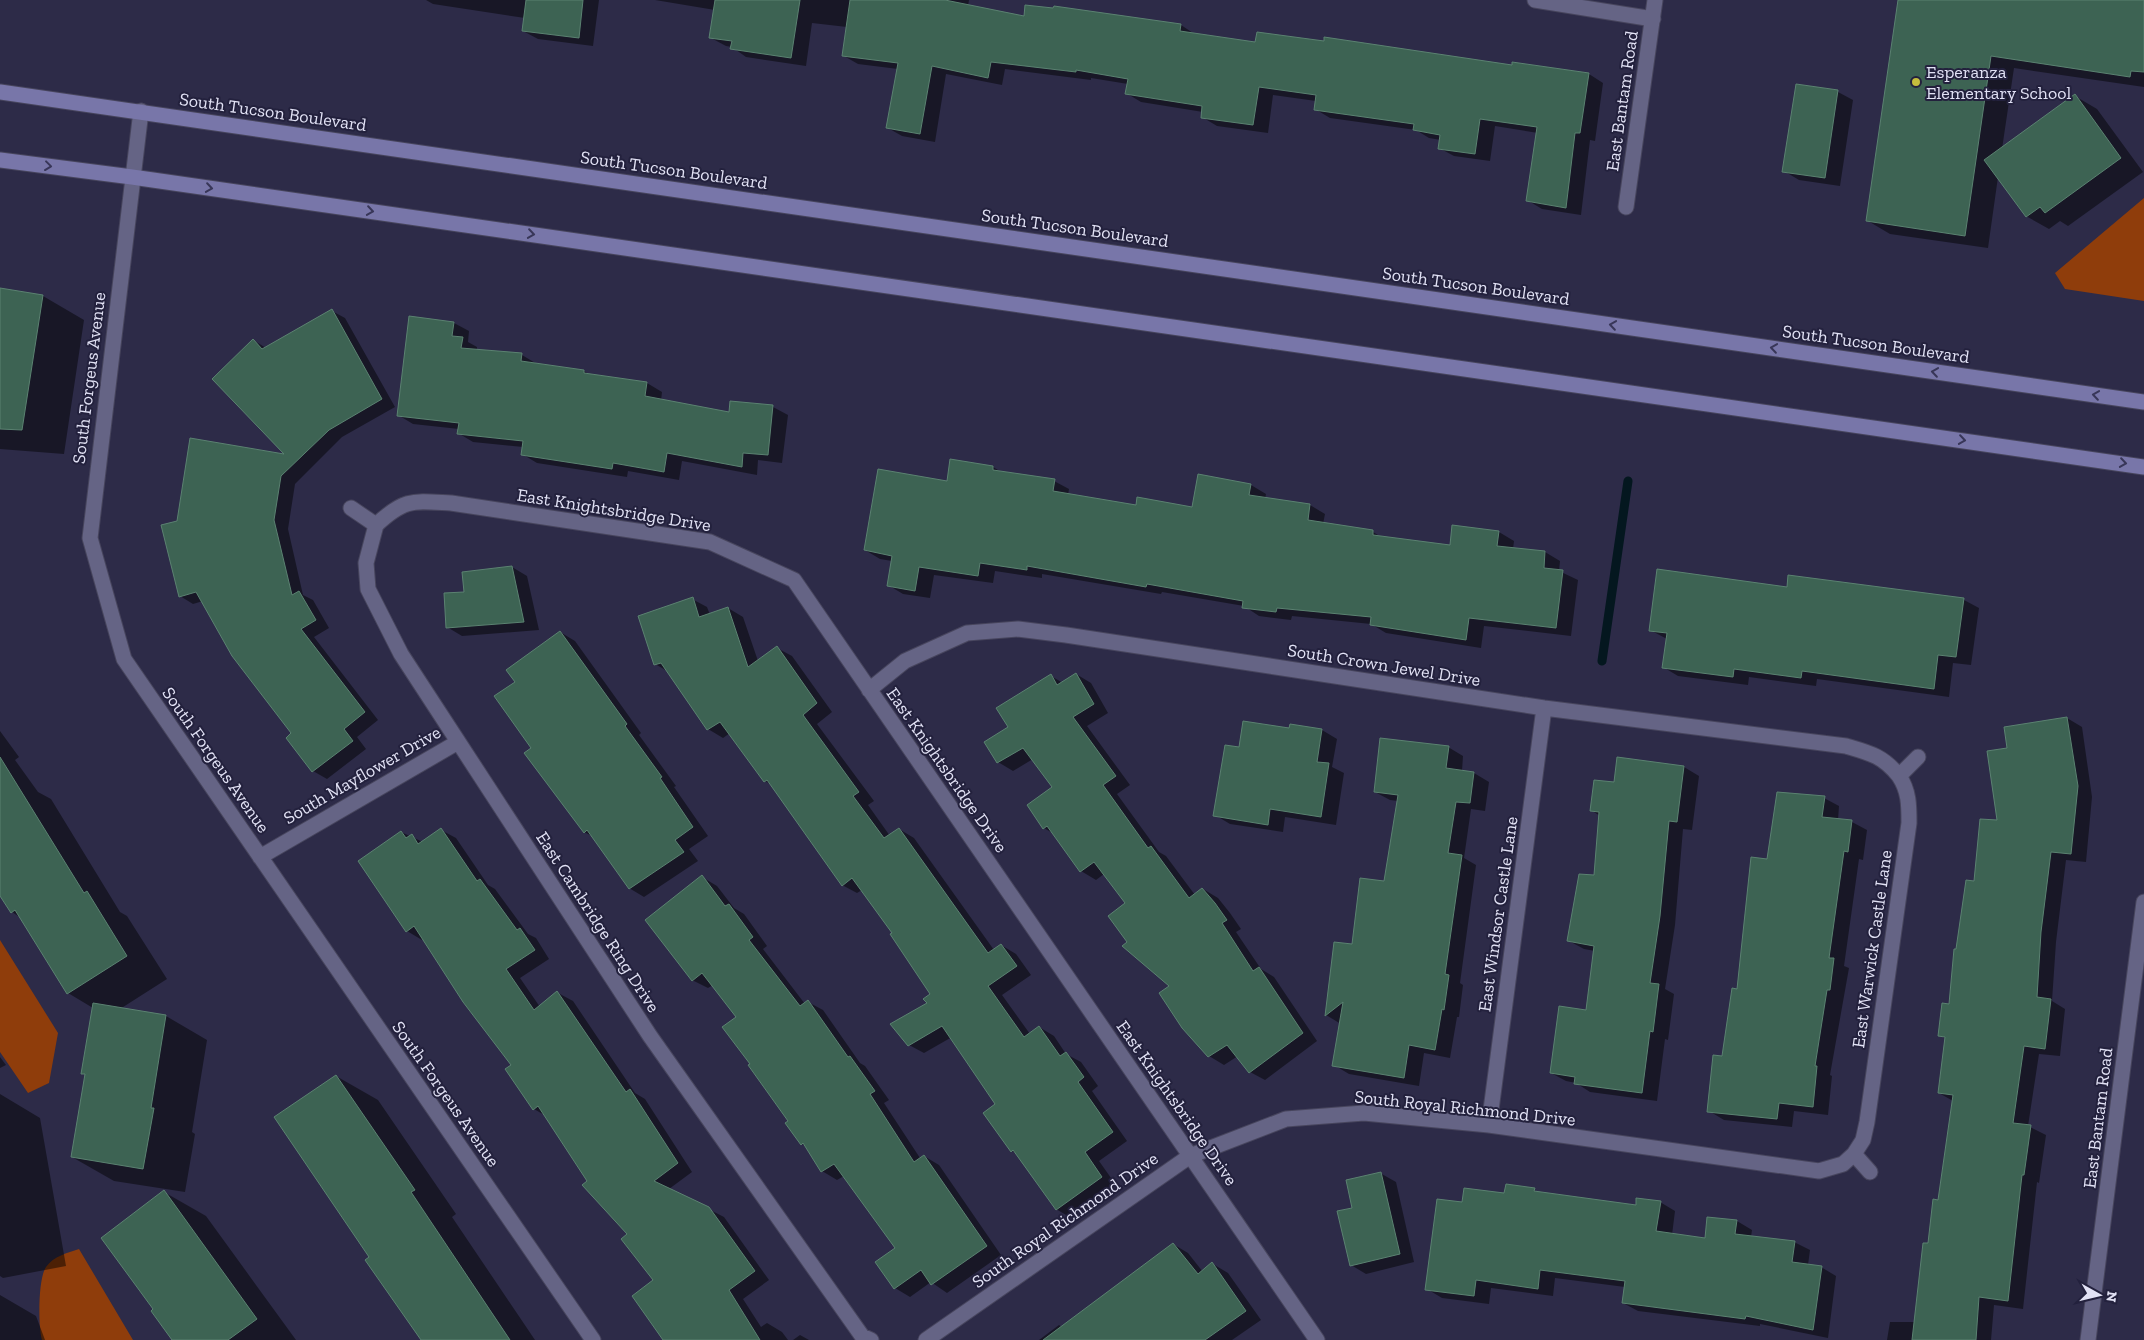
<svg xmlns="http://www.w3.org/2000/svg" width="2144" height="1340" viewBox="0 0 2144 1340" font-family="'Zilla Slab',serif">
	<rect width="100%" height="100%" fill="#2d2b48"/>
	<path fill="#8f3d0b" d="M2144,198v103l-79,-12 -10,-16z
		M0,940l58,93 -9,50 -21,10 -28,-41z
		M79,1249l54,91h-91c-4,-13 -4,-62 4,-73 8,-11 21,-14 33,-18z"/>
	<path fill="#0007" d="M426,0h173l-6,46 -55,-7 -15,-8 2,-13 -92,-14z
		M655,0h314l-1,6 57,12 29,-8 1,-3 126,18 15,10 60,8 333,31 14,9 -8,58 -5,-1 -9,75 -39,-6 -15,-9 11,-67 -43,-7 -5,35 -36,-5 -15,-8 2,-8 -12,-2 -13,-8 -86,-12 -15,-9 1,-8 -43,-6 -5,38 -51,-7 -15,-9 1,-5 -62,-10 -15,-9 2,-9 -37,-6v2l-86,-11 -3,16 -56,-11 -11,68 -33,-6 -14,-8 10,-59 -40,-5 -14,-8 3,-29 -35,-4 -6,43 -60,-9 -14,-10 -6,-1 -15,-8 4,-28z
		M1899,0h245v87l-130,-19 -12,81 73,-53 22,13 46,63 -75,54 -8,-5 -11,8 -23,-13 -28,-39 -10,71 -98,-14 -22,-13z
		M1797,85l41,7 15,8 -13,86 -41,-6 -15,-9z
		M0,289l43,7 41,24 -20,134 -64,-5z
		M332,311l13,7 50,89 -53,30 -47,47 -7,45 15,66 10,5 16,28 -15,9 64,83 -21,17 9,12 -39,30 -14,-8 -20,-37 -90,-133 -10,3 -13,-8 -2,-74 109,-66 -34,-116 13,8z
		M410,318l44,5 15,8 -1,11 9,5v4l45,4 15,9 47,7 8,5 55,7 15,9 -1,9 69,12 1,-11 42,5 15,8 -6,48 -24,-3 -1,15 -75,-14 -3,19 -51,-9 -1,6 -90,-14 -15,-9 1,-7 -50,-5 -15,-9 1,-4 -46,-5 -15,-9z
		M993,467l10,6 51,8 15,8 -1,6 69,12 55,2 59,-24 15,9 -1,5 45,6 15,9 -2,10 50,8 10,6 68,8 48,-14 15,9 -1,8 32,3 15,9 -1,10 19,9 -7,56 -87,-10 -3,22 -95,-15 -15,-9 -79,-8 -1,4 -32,-4 -15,-10 -82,-14 -1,2 -119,-20v4l-47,-7 -2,12 -59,-8 -4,23 -27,-4 -15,-9 4,-24 -12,-2 -15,-9 83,-68z
		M512,567l15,9 12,54 -77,6 -15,-9 19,-34z
		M1788,588l176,12 15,8 -8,57 -18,-2 -4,34 -132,-18 -1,7 -67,-9 -1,8 -70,-9 -15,-9 4,-28 -17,-9z
		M692,599l15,8 3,8 18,-7 15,9 15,44 19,-13 15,8 40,56 -15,12 57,77 -6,4 22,31 9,-7 15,9 80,112 7,-5 15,9 15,21 -29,20 28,39 9,-7 15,9 12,18 15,8 17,24 -6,5 35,50 -28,20 17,24 -45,33 -15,-9 -39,-55 -5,-3 -15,-47 -45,-67 -28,16 -15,-8 23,-51 -38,-60 -32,-44 -5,3 -15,-8 -70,-100 -7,-4 -35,-48 -7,5 -15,-9 -39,-57 -14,-8z
		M560,632l15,9 66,92 -2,2 37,51 -2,1 34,49 -19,13 9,12 -54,36 -15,-9 -35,-51 -10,-5 -51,-84 -16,-65z
		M1076,674l15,9 17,30 -21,13 43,59 -13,9 42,58 7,4 29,39 8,-6 15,9 12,15 11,16 -5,3 25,37 13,8 43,64 -52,39 -15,-8 -12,-16 -14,9 -15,-9 -26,-29 -12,-41 -44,-82 -23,-30 -8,6 -15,-9 -27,-37 -10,-6 9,-41 -20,-28 -20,12 -15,-9 -12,-20 23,-15 42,-51 12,7z
		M2067,718l15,9 10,70 -6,65 -20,-2 -10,82 -4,59 13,8 -5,47 -21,-2 -11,72 18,9 -7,48 -2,-1 -14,127 -29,-4 -3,35h-104l3,-18h25l14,-77 10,-44 14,-100 -14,-8 7,-54 -6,-4 11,-29 6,-56 18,-68 23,-60 11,-73z
		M1291,725l31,5 15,9 -5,28 12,6 -8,52 -51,-8 -2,15 -53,-8 -15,-9 25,-67 50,-19z
		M0,731l19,26 -4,3 23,32 13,7 69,113 7,4 40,63 -47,30 46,7 41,24 -15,92 3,2 -10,58 -71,-11 -42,-24 14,-82 -3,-2 10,-65 -25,-15 -47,-75 -9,-6 -12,-19z
		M1448,747l15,9 -1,15 12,2 15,9 -4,29 -14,-2 -7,49 12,7 -16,118 3,2 -4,32h-2l-7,41 -26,-5 -5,33 -70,-12 -15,-9 7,-41 -15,-9 9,-71 18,2 33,-64 12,-81 -8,-1 -15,-8z
		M1684,767l15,9 -7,54 -9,-1 -8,96 -10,64 9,5 -6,46 -3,-1 -8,62 -67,-9 -14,-9 -10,-2 -15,-8 36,-62 8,-60 -11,-2 -15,-8 26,-64 5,-61 -9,-6 24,-26z
		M1824,798l15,8 -1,14 14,2 15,8 -4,30 -4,-1 -15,107 5,2 -19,107 2,1 -4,39 -34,-4 -2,16 -68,-7 -15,-9 59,-250z
		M441,830l15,8 32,47 7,4 33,45 8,4 13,21 -29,19 20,29 18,-14 15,8 62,92 10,6 47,73 -23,17 55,28 45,63 -26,19 18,28 6,-4 15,9 6,8h-120l-13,-60 -27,-45 -40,-53 -42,-66 -12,-7 -21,-44 -89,-126 -2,1 -15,-9 -6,-99 22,10z
		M702,877l15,9 17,22 10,6 23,32 -4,3 42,55 3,-2 15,8 37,53 5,3 24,34 -5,3 36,55 4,-2 15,9 62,90 -54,38 -16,-11 -21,15 -15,-9 -18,-26 20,-14 -53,-72 -7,4 -15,-9 -15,-24 -5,-3 -12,-23 -39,-57 -14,-47 -24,-32 -5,3 -16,-8z
		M0,1057l6,8 -6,3z
		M336,1076l42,24 78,114 -4,3 83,123h-113l-51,-82z
		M0,1094l40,24 26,148 -63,12 -3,-2z
		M1380,1173l16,9 18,80 -48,12 -15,-9z
		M1534,1190l6,3 97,14 23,-5 15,9 -3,24 34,5 31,-19 15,9 -1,7 43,5 16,8 -2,15 13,2 15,9 -8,62 -68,-14v2l-122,-15 -15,-8 2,-16 -70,-9 -2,18 -62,-8 -2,16 -47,-6 -15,-9 36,-86z
		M164,1192l42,24 90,124h-123l-18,-31z
		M1173,1244l15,9 15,19 10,-8 15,9 33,47 -29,20h-193l20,-15 3,2z
		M0,1295l36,21 9,24h-45z
		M800,1335l9,5h-16z"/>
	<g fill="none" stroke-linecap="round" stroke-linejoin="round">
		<path stroke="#04171f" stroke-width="9" d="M1602,661l26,-180"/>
	</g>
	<path fill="#3d6353" stroke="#5b8271" d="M526,0h57l-4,38 -57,-7z
		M715,0h85l-9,58 -61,-9 2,-8 -23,-3z
		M850,0h95l79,16 1,-11 28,3 1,-2 127,18 -1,7 75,11 2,-10 67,9v-4l188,28v-3l77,11 -9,60h-5l-9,75 -40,-7 11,-74 -57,-8 -5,35 -37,-5 2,-14 -27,-5 1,-6 -100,-14 2,-15 -57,-8 -6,38 -52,-7 1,-12 -77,-12 3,-15 -52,-9v2l-85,-10 -3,16 -56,-12 -12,68 -34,-6 12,-65 -56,-7z
		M1898,0h246v72l-13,-1 -1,6 -139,-21 -26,180 -99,-15z
		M1796,84l42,6 -13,88 -43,-6z
		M2075,94l46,64 -76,55 -5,-6 -14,10 -42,-57z
		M0,288l43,7 -21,135 -22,-1z
		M332,309l50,90 -53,31 -48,46 -7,44 18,75 7,-4 17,29 -15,9 64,83 -21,17 9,12 -41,31 -26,-34 5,-5 -59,-77 -36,-64 -17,5 -18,-72 16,-4 13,-83 94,16 -72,-75 41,-40 9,10z
		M409,316l45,6 -2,14 11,1 -2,11 61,5 -1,8 63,9v3l63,9 -2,14 84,16 1,-11 43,4 -5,50 -25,-2 -1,14 -75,-14 -3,19 -51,-9 -1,6 -91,-14 2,-14 -66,-7 2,-11 -62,-7z
		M950,459l43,7v4l62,9 -2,12 83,14 1,-8 55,10 6,-33 53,10 -2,11 61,9 -2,16 65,10v5l77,10 2,-20 47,6 -2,15 48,5 -1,17 19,2 -7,58 -87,-10 -3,22 -96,-15 1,-8 -94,-9 -1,4 -34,-4 1,-7 -96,-17 -1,3 -119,-21v4l-47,-7 -2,13 -59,-9 -4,24 -28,-5 5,-30 -28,-6 14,-81 69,12z
		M512,566l12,56 -78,6 -2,-35 20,-1 -2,-20z
		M1657,569l130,18 1,-12 176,23 -8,59 -18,-2 -4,34 -132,-18 -1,7 -67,-9 -1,8 -71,-9 5,-35 -18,-2z
		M693,597l6,20 29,-10 20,60 29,-21 40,57 -14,12 56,77 -6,4 31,42 15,-10 89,125 13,-9 16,22 -29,20 36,51 15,-11 21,30 6,-4 18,25 -6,5 35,50 -28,20 17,25 -46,33 -43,-60 -2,2 -28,-39 12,-9 -53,-78 -34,20 -18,-22 37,-21 -4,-4 7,-5 -40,-60 2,-1 -40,-55 -10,8 -75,-106 -3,2 -44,-60 -13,8 -46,-67 -7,2 -16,-49z
		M560,631l67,93 -2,2 37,51 -2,1 33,49 -18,13 9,12 -55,37 -42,-59 -3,3 -60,-80 7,-5 -37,-52 21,-14 -9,-12z
		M1076,673l18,31 -21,13 43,59 -13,9 45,63 3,-2 38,52 13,-10 13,15 12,17 -5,3 31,48 6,-4 44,66 -54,40 -22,-28 -19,12 -26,-29 -23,-35 10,-7 -47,-40 5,-4 -19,-26 17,-13 -31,-41 -14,10 -33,-46 -4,3 -16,-24 25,-18 -29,-39 -26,15 -13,-21 24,-15 -12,-19 55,-34 6,11z
		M2067,717l11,69 -7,68 -20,-2 -10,80 -4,65 14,2 -6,50 -21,-3 -11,77 18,2 -7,50h-2l-14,126 -29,-4 -3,43h-64l11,-97h5l5,-44 5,1 15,-105 -15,-2 7,-56 -7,-1 4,-33 7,1 5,-55h2l10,-69 8,1 6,-62 17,1 -10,-69 20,-3 -3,-21z
		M1243,721l46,7 1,-4 32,5 -5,33 12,1 -8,54 -51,-8 -2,16 -55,-9 12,-71 14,2z
		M1380,738l69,8 -3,22 28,4 -4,31 -14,-1 -8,51 14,2 -17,119 4,1 -5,35 -2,-1 -7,41 -26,-5 -5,33 -72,-12 11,-64 -18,14 9,-74 18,2 8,-66 24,3 14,-86 -24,-3z
		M0,757l84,136 3,-2 40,65 -60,38 -52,-84 -4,3 -11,-17z
		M1617,757l67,9 -7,56 -8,-1 -9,95 -10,67 9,1 -6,48 -3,-1 -8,62 -68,-9 1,-7 -25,-4 9,-67 27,4 8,-64 -27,-5 12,-67 15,1 5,-63 -9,-1 4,-31 20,2z
		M1777,792l48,4 -3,21 30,3 -4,32 -4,-1 -15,107h5l-4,32h-3l-12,76h2l-4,41 -34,-4 -2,16 -70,-7 6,-57 9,1 10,-68 5,1 14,-132 16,2z
		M441,828l36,53 3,-2 37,51 3,-2 15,22 -29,19 28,41 23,-19 69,101 4,-3 48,74 -24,18 55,26 46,64 -26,19 31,50h-97l-31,-44 21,-16 -32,-41 6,-5 -45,-49 5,-4 -49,-75 -5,4 -28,-41 6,-4 -48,-63 -49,-76 -8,6 -48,-71 43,-30 5,7 6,-4 6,10z
		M702,875l23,31 4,-2 24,33 -4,3 51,66 8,-6 40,57 2,-1 25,35 -5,3 44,68 10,-7 63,91 -56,39 -10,-15 -27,19 -19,-27 20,-14 -61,-84 -13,8 -18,-29 -2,2 -16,-22 3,-2 -40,-56 2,-1 -28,-37 14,-10 -34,-44 -10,8 -47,-61z
		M93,1003l73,12 -15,93h3l-11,61 -72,-12 14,-83h-4z
		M336,1075l79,115 -4,2 99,148h-89l-56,-80 4,-3 -95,-140z
		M1381,1172l19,82 -50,12 -13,-55 15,-3 -6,-28z
		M1506,1184l29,4 -1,3 102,14v-7l25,3 -5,30 49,7 2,-21 30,3 -2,14 60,7 -3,21 30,4 -9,64 -67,-14 -1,3 -123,-16 3,-22 -85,-11 -2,19 -62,-9 -2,16 -49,-6 12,-91 25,3 2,-14 40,5z
		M164,1190l93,129 -29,21h-56l-21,-29 2,-2 -52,-71z
		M1173,1243l25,31 14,-12 34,49 -41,29h-162z"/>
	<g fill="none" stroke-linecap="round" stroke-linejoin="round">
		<defs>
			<path id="street" d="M1535,0l118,19
				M141,111l-51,427 34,121 469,681
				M1626,207l29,-207
				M351,508l25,17 -10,38 2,26 33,65 249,382 212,300 9,4
				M376,525c29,-27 37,-24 75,-22l259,39 84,38 523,760
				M869,690l36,-29 62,-28 51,-4 48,6 478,73 302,38c24,7 37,10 53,30
				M260,857l198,-115
				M1489,1125l55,-417
				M1854,1154l9,-14 4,-18 42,-299c0,-18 0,-32 -10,-47l19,-19
				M926,1340l264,-184 96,-37 78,-6 125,12 330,46 24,-7 11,-10 16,18
				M2088,1340l56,-438"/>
			<path id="secondary" d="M0,92l2144,310
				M0,160l132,17 2012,290"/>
		</defs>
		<use href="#street" stroke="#47455d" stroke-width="17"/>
		<use href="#secondary" stroke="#47455d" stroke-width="17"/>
		<use href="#street" stroke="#656485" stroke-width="15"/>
		<use href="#secondary" stroke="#7876a9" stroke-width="15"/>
	</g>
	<defs><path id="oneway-chevron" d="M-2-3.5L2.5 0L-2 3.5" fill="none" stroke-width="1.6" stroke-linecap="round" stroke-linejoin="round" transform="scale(1.25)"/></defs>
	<g stroke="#383658">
		<use href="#oneway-chevron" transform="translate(48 166) rotate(7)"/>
		<use href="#oneway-chevron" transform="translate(209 188) rotate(8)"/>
		<use href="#oneway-chevron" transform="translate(370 211) rotate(8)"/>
		<use href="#oneway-chevron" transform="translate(531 234) rotate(8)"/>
		<use href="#oneway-chevron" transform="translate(1613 325) rotate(-172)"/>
		<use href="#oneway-chevron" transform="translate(1774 348) rotate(-172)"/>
		<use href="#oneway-chevron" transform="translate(1935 372) rotate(-172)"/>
		<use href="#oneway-chevron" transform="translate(2096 395) rotate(-172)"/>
		<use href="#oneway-chevron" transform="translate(1962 440) rotate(8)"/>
		<use href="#oneway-chevron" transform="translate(2123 463) rotate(8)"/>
	</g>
	<circle fill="#c4bc3d" stroke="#23213d" stroke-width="2" cx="1916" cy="82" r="5"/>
	<g text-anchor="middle" stroke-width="4" stroke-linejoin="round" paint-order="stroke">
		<g font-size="18" fill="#e2e2f5" stroke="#23213d" text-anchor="start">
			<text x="1926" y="78">Esperanza<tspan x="1926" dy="21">Elementary School</tspan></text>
		</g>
		<g font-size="18" fill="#e2e2f5" stroke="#23213d">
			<text transform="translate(1622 101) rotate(-82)" y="6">East Bantam Road</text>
			<text transform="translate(273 112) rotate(8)" y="6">South Tucson Boulevard</text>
			<text transform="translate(674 170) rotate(8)" y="6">South Tucson Boulevard</text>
			<text transform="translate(1075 228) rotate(8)" y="6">South Tucson Boulevard</text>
			<text transform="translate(1476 286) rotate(8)" y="6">South Tucson Boulevard</text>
			<text transform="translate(1876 344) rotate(8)" y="6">South Tucson Boulevard</text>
			<text transform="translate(89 378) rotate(-83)" y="6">South Forgeus Avenue</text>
			<text transform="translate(614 510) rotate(9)" y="6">East Knightsbridge Drive</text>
			<text transform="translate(1384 665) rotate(9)" y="6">South Crown Jewel Drive</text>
			<text transform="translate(216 760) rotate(55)" y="6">South Forgeus Avenue</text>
			<text transform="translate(947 770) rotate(55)" y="6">East Knightsbridge Drive</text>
			<text transform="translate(362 775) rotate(-30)" y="6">South Mayflower Drive</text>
			<text transform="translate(1498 914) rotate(-82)" y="6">East Windsor Castle Lane</text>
			<text transform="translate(598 922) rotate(57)" y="6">East Cambridge Ring Drive</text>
			<text transform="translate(1872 949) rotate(-82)" y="6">East Warwick Castle Lane</text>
			<text transform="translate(446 1094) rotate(55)" y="6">South Forgeus Avenue</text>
			<text transform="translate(1177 1103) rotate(55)" y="6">East Knightsbridge Drive</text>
			<text transform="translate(1465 1108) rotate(6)" y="6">South Royal Richmond Drive</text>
			<text transform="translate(2098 1118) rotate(-83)" y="6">East Bantam Road</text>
			<text transform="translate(1065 1220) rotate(-35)" y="6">South Royal Richmond Drive</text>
		</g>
	</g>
	<g transform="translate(2099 1295) rotate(98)" stroke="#23213d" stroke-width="4" paint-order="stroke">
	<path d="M0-4L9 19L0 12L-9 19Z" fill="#e2e2f5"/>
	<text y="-8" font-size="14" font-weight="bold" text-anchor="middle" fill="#e2e2f5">N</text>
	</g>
</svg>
